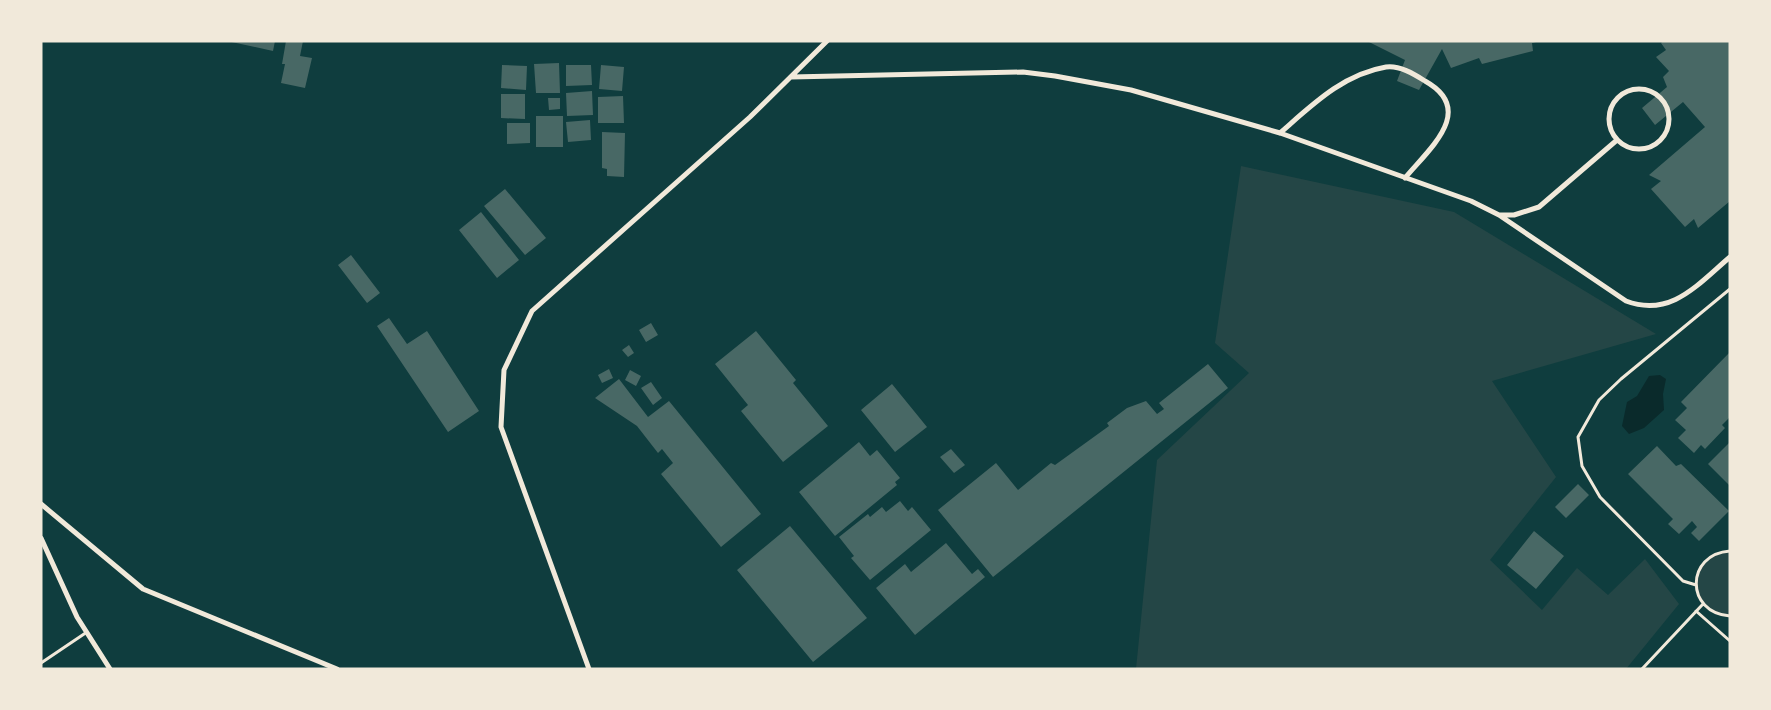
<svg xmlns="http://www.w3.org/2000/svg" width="1771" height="710" viewBox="0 0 1771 710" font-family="Manrope,sans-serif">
	<rect width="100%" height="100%" fill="#0f3d3e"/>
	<path fill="#244646" d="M1241,166l213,46 202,122 -164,47 64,96 -66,83 52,50 35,-42 31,27 37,-36 34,45 -53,65h-490l21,-209 92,-87 -34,-30z
		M1730,551v65l-19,-5 -13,-16 -1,-21 12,-17z"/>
	<path fill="#0a2a2b" d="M1660,375l6,4 -3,15 1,16 -20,18 -15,6 -7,-8 5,-24 10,-6 12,-20z"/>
	<path fill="#486865" d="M227,41h48l-2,10z
		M286,41h17l-3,15 12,2 -7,30 -24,-5 4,-19h-3z
		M1367,41h169v1l-4,1 1,8 -51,13 -3,-6 -28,10 -9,-19 -23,41 -22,-9 8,-21z
		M1663,41h67v160l-32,27 -4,-9 -9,8 -34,-38 10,-8 -12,-6 56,-48 -22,-25 -28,23 -13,-17 25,-21 -4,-10 6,-6 -13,-14 10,-7 -5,-7z
		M559,63l1,30h-24l-2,-29z
		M502,65l25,1 -1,24 -25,-2z
		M566,65h25l1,20 -26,1z
		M601,65l23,2 -2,24 -23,-2z
		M592,91l1,24 -26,1 -1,-23z
		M501,94h24v25l-24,-1z
		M623,96l1,27h-26v-26z
		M548,98h12v11l-11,1z
		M536,116h27v31h-27z
		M590,120l1,20 -23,2 -2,-20z
		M507,123h23v20l-23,1z
		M602,132l23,1 -1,44 -17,-1v-7l-5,-1z
		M505,189l41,49 -21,17 -41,-49z
		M481,212l38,48 -22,18 -38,-48z
		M351,255l29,38 -13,10 -29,-38z
		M389,318l18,26 20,-13 52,80 -31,21 -71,-106z
		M651,323l7,12 -12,7 -7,-12z
		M756,331l40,49 -3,3 35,43 -45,36 -42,-51 7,-6 -33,-41z
		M629,345l5,8 -6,4 -6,-7z
		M1730,352v65l-8,8 3,3 -20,21 -4,-4 -7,8 -16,-15 8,-8 -11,-10 12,-12 -6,-6z
		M1208,364l20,24 -235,189 -55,-67 58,-47 22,27 33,-27 4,2 54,-39 -2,-3 20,-15 19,-7 11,13 7,-5 -5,-6z
		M609,369l4,9 -11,5 -4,-8z
		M630,370l11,6 -5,10 -11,-6z
		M619,379l29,38 21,-16 92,113 -40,33 -60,-73 12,-11 -11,-14 -4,4 -21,-27 -42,-28z
		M651,382l11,16 -9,7 -12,-17z
		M892,384l35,43 -32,25 -34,-42z
		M859,442l11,14 7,-6 23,28 -5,4 2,3 -62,51 -36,-44z
		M1730,442v44l-22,-22z
		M1657,446l19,20 5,-2 48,47 -30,30 -8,-8 6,-6 -5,-6 -13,13 -11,-10 5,-5 -45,-45z
		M951,449l14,16 -11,8 -14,-16z
		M1578,484l11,11 -23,23 -11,-11z
		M900,501l8,10 4,-4 19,23 -61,50 -19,-22 3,-2 -15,-19 29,-23 2,3 12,-10 4,5z
		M790,526l77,92 -54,44 -76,-92z
		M1534,531l30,25 -28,33 -29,-24z
		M946,543l26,31 6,-5 7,8 -70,58 -39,-47 29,-24 6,8z"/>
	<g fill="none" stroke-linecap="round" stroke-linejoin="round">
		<path stroke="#f1e9da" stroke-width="3" d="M1730,551c-45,3 -45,62 0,65
			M1696,585l-13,-4 -83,-84 -18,-31 -4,-29 21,-37 22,-21 109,-90
			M1696,611l34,30
			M41,663l46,-31
			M1642,669l61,-65"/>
		<path stroke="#f1e9da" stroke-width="5" d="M791,77l232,-5 32,4 76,14 149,43 191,68 28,14h15l25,-8 78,-67
			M1609 119a30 30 0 1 1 60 0a30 30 0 1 1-60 0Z
			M1280,133c31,-27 63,-59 106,-66 13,-2 28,7 39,14 52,29 4,68 -20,97
			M1499,215l127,86c45,17 72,-17 104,-44
			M41,504l102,85 194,80
			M41,538l36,79 33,52
			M589,669l-88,-242 3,-57 28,-59 218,-194 77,-76"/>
	</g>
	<rect width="1771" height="710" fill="none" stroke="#f1e9da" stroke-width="85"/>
</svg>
